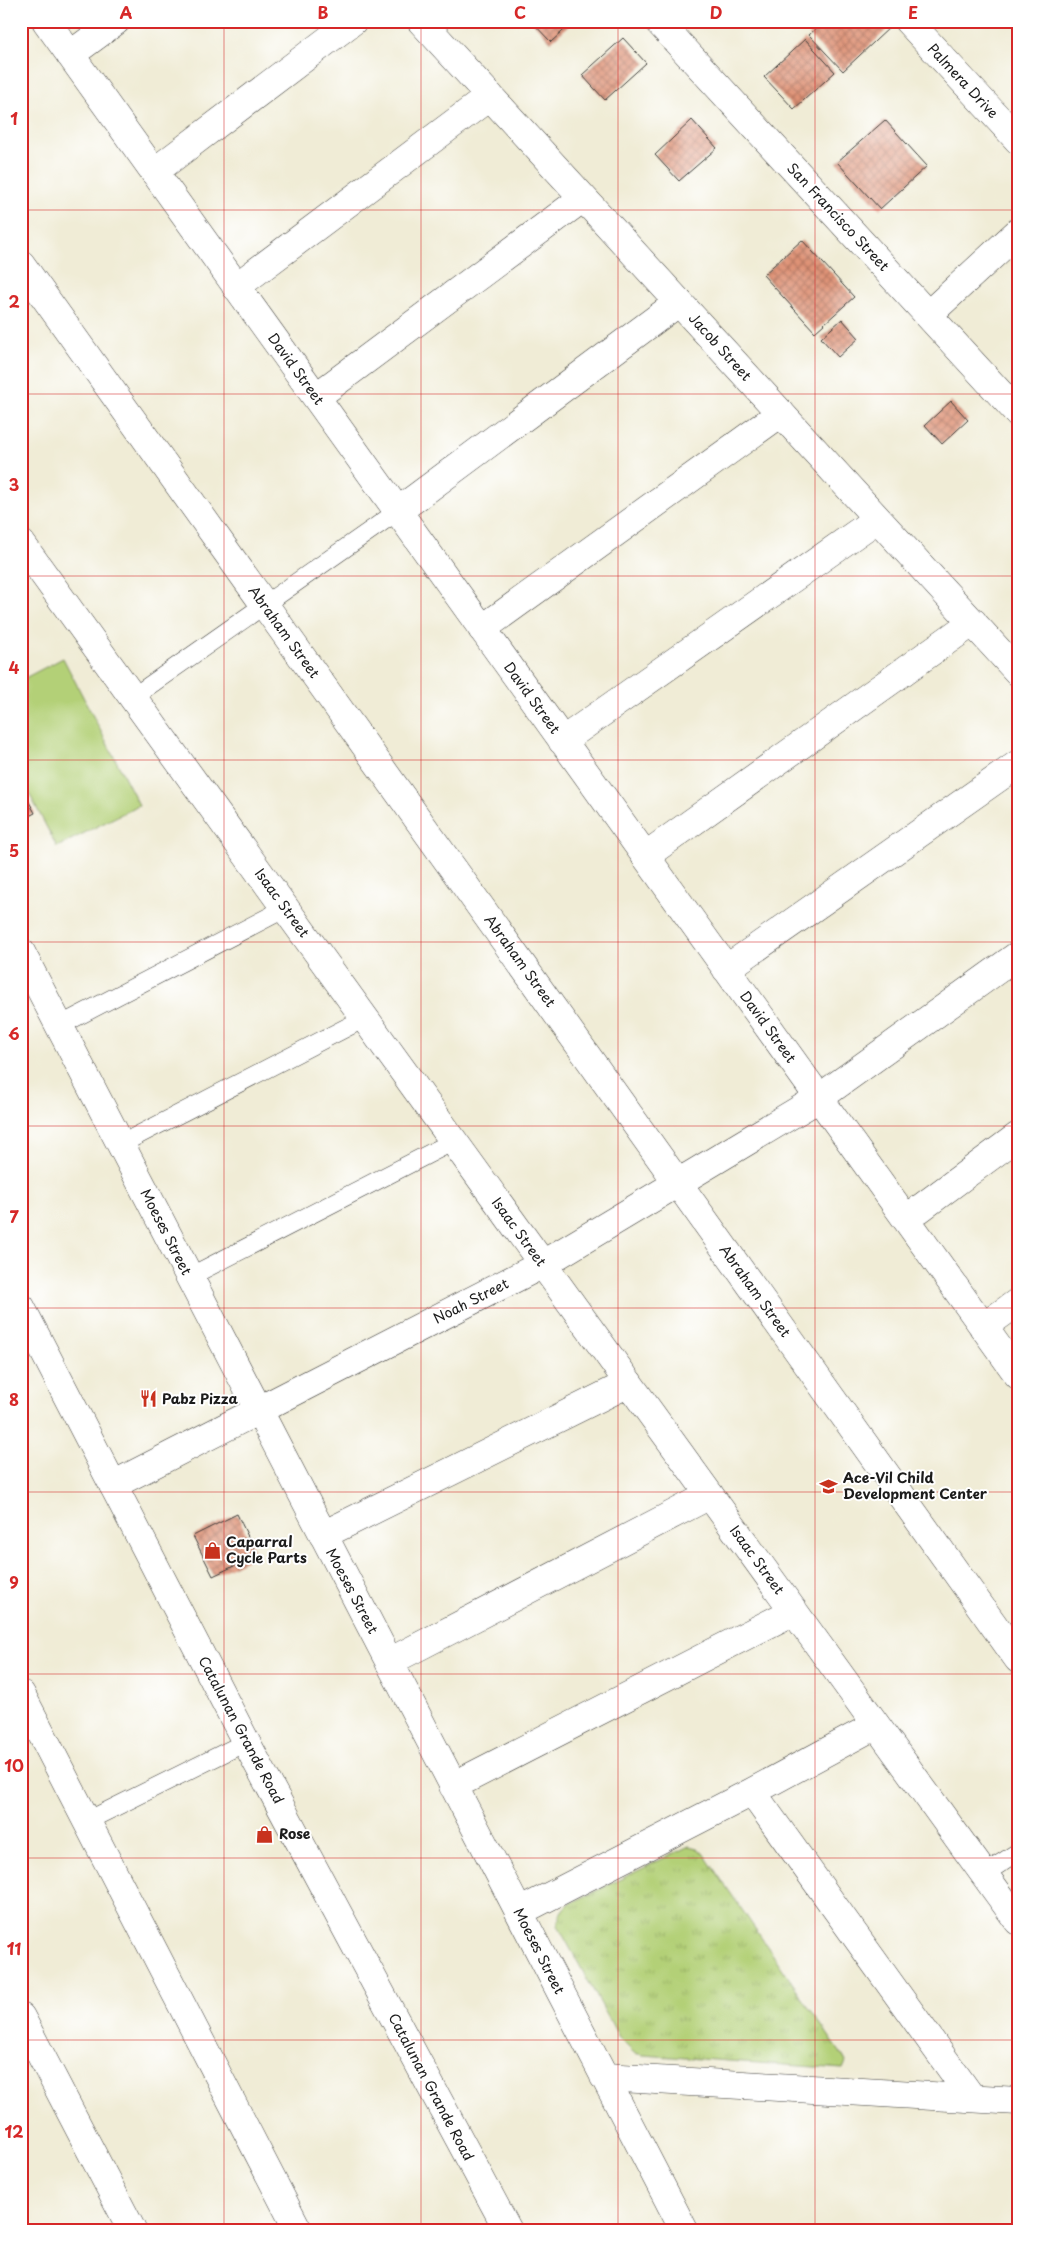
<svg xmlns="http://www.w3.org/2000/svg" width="1039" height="2251" viewBox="0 0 1039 2251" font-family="'Playpen Sans',sans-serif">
	<defs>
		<pattern id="park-tufts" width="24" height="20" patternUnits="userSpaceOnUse" patternTransform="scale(1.25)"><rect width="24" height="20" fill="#b3d077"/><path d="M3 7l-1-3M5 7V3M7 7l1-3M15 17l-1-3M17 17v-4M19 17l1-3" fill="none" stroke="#99b266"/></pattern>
		<pattern id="building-cross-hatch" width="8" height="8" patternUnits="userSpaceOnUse" patternTransform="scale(1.25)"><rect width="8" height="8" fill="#de9276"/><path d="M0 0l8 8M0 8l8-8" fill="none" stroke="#b37660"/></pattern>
	</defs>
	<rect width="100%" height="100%" fill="#fff"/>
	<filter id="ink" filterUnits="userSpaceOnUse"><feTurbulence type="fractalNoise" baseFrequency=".02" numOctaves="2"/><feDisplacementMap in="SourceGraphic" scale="10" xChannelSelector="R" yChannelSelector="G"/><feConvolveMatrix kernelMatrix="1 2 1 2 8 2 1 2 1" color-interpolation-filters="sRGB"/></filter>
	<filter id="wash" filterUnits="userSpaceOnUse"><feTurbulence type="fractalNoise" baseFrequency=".0096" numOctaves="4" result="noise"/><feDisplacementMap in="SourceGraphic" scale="20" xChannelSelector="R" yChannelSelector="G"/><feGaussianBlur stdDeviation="1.12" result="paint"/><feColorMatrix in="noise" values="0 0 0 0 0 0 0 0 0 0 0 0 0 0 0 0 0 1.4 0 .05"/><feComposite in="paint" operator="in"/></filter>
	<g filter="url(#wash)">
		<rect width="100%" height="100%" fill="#f0ecd6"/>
		<path fill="url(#park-tufts)" stroke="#68764a" d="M689,1846l8,2 6,5 141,205 2,4 -3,7 -200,-14 -9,-2 -14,-14 -62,-113c0,-9 2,-14 9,-21z"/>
		<path fill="#b3d077" stroke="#68764a" d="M63,658l76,147 -82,42 -36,-69v-98z"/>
		<g id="blocks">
			<path fill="url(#building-cross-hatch)" d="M531,21h43l-23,21z
				M824,21h61l5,6 -47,44 -34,-36z
				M623,38l23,25 -41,37 -23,-25z
				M805,39l30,33 -41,37 -30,-32z
				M692,120l25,28 -38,33 -24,-26z
				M885,120l42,46 -47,43 -43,-47z
				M802,240l52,57 -39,35 -52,-57z
				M842,319l17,19 -21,19 -17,-19z
				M951,401l17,19 -26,24 -17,-19z
				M21,787l14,26 -14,7z
				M237,1514l20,41 -44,21 -20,-40z"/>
		</g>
	</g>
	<g filter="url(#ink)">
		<use href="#blocks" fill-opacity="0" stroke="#3c3b38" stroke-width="1"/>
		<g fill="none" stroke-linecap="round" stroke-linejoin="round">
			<defs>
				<path id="service" d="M133,697l265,-186
					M59,1026l227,-118
					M121,1144l244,-126
					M189,1277l265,-136
					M87,1821l159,-79
					M984,1874l34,-22"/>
				<path id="minor" d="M46,21l972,1354
					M421,21l597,651
					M658,21l360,392
					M908,21l110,119
					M70,55l46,-34
					M154,172l199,-151
					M21,264l997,1395
					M236,287l254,-191
					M928,315l90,-83
					M316,397l267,-199
					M398,511l281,-209
					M21,543l997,1378
					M482,629l299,-216
					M562,741l315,-222
					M645,856l328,-234
					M21,952l663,1278
					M726,969l292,-205
					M906,1219l112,-83
					M983,1327l35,-25
					M113,1485l430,-221 276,-166 199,-143
					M323,1535l306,-152
					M389,1662l321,-167
					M21,1694l277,536
					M453,1786l341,-175
					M752,1792l220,306
					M519,1912l233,-120 124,-67
					M21,2017l111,213
					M604,2077l414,24"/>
				<path id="primary" d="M21,1307l225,435 262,488"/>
			</defs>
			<use href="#service" stroke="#3c3b38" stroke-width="19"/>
			<use href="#minor" stroke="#3c3b38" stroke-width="29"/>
			<use href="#primary" stroke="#3c3b38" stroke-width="29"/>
			<use href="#service" stroke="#fff" stroke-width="18"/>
			<use href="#minor" stroke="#fff" stroke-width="28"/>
			<use href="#primary" stroke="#fff" stroke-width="28"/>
		</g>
	</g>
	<path fill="none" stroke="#d62828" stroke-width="1" stroke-opacity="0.55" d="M224,21v2209M421,21v2209M618,21v2209M815,21v2209M21,210h997M21,394h997M21,576h997M21,760h997M21,942h997M21,1126h997M21,1308h997M21,1492h997M21,1674h997M21,1858h997M21,2040h997"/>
	<defs>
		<symbol id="restaurant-bare" viewBox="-9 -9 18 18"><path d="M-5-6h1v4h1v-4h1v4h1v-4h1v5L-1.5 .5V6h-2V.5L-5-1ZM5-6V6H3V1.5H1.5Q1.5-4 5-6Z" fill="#c8321e" stroke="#fff" stroke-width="2.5" paint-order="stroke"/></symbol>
		<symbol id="school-bare" viewBox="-9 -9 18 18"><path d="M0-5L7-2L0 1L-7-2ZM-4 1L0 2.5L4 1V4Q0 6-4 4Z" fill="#c8321e" stroke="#fff" stroke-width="2.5" paint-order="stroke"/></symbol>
		<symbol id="shop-bare" viewBox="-9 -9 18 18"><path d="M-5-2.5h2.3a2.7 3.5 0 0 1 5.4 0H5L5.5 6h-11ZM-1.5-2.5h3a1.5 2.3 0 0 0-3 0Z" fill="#c8321e" stroke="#fff" stroke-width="2.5" paint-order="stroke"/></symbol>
	</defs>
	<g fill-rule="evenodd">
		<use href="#restaurant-bare" x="136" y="1386" width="25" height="25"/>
		<use href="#school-bare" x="816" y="1474" width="25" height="25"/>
		<use href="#shop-bare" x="200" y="1538" width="25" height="25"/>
		<use href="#shop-bare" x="252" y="1822" width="25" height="25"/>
	</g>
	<g text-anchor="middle" stroke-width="4" stroke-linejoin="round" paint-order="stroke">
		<g font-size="14" fill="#1c1c1c" stroke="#fff">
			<text transform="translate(963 81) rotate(47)" y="5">Palmera Drive</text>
			<text transform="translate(838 217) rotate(47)" y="5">San Francisco Street</text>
			<text transform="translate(720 347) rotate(48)" y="5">Jacob Street</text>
			<text transform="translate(296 369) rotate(54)" y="5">David Street</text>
			<text transform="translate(284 632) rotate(54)" y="5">Abraham Street</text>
			<text transform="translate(532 698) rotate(54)" y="5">David Street</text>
			<text transform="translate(282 903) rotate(54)" y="5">Isaac Street</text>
			<text transform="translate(520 961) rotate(54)" y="5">Abraham Street</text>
			<text transform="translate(768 1027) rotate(54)" y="5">David Street</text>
			<text transform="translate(166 1232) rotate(63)" y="5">Moeses Street</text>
			<text transform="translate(519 1232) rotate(54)" y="5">Isaac Street</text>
			<text transform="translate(755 1291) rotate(54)" y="5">Abraham Street</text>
			<text transform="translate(471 1301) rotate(-27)" y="5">Noah Street</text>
			<text transform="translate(757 1560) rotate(54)" y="5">Isaac Street</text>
			<text transform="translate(352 1591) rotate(62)" y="5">Moeses Street</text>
			<text transform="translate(241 1730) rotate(62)" y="5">Catalunan Grande Road</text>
			<text transform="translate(539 1951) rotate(63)" y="5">Moeses Street</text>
			<text transform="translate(431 2087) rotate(62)" y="5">Catalunan Grande Road</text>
		</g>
		<g font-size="14" font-weight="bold" fill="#1c1c1c" stroke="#fff" text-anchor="start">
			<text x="162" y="1404">Pabz Pizza</text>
			<text x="843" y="1483">Ace-Vil Child<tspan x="843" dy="16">Development Center</tspan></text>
			<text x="226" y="1547">Caparral<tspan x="226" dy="16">Cycle Parts</tspan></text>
			<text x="279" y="1839">Rose</text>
		</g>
	</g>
	<rect width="1039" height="2251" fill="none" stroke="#fff" stroke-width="55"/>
	<rect x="28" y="28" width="984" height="2196" fill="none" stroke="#d62828" stroke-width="2"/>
	<g font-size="16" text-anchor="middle" font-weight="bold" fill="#d62828">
		<text x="126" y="19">A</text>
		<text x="323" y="19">B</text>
		<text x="520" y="19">C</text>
		<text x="716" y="19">D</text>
		<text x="913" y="19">E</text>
		<text x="14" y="125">1</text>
		<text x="14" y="308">2</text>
		<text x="14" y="491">3</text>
		<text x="14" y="674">4</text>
		<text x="14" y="857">5</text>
		<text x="14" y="1040">6</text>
		<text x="14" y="1223">7</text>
		<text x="14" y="1406">8</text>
		<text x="14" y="1589">9</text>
		<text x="14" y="1772">10</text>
		<text x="14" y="1955">11</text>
		<text x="14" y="2138">12</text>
	</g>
</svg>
